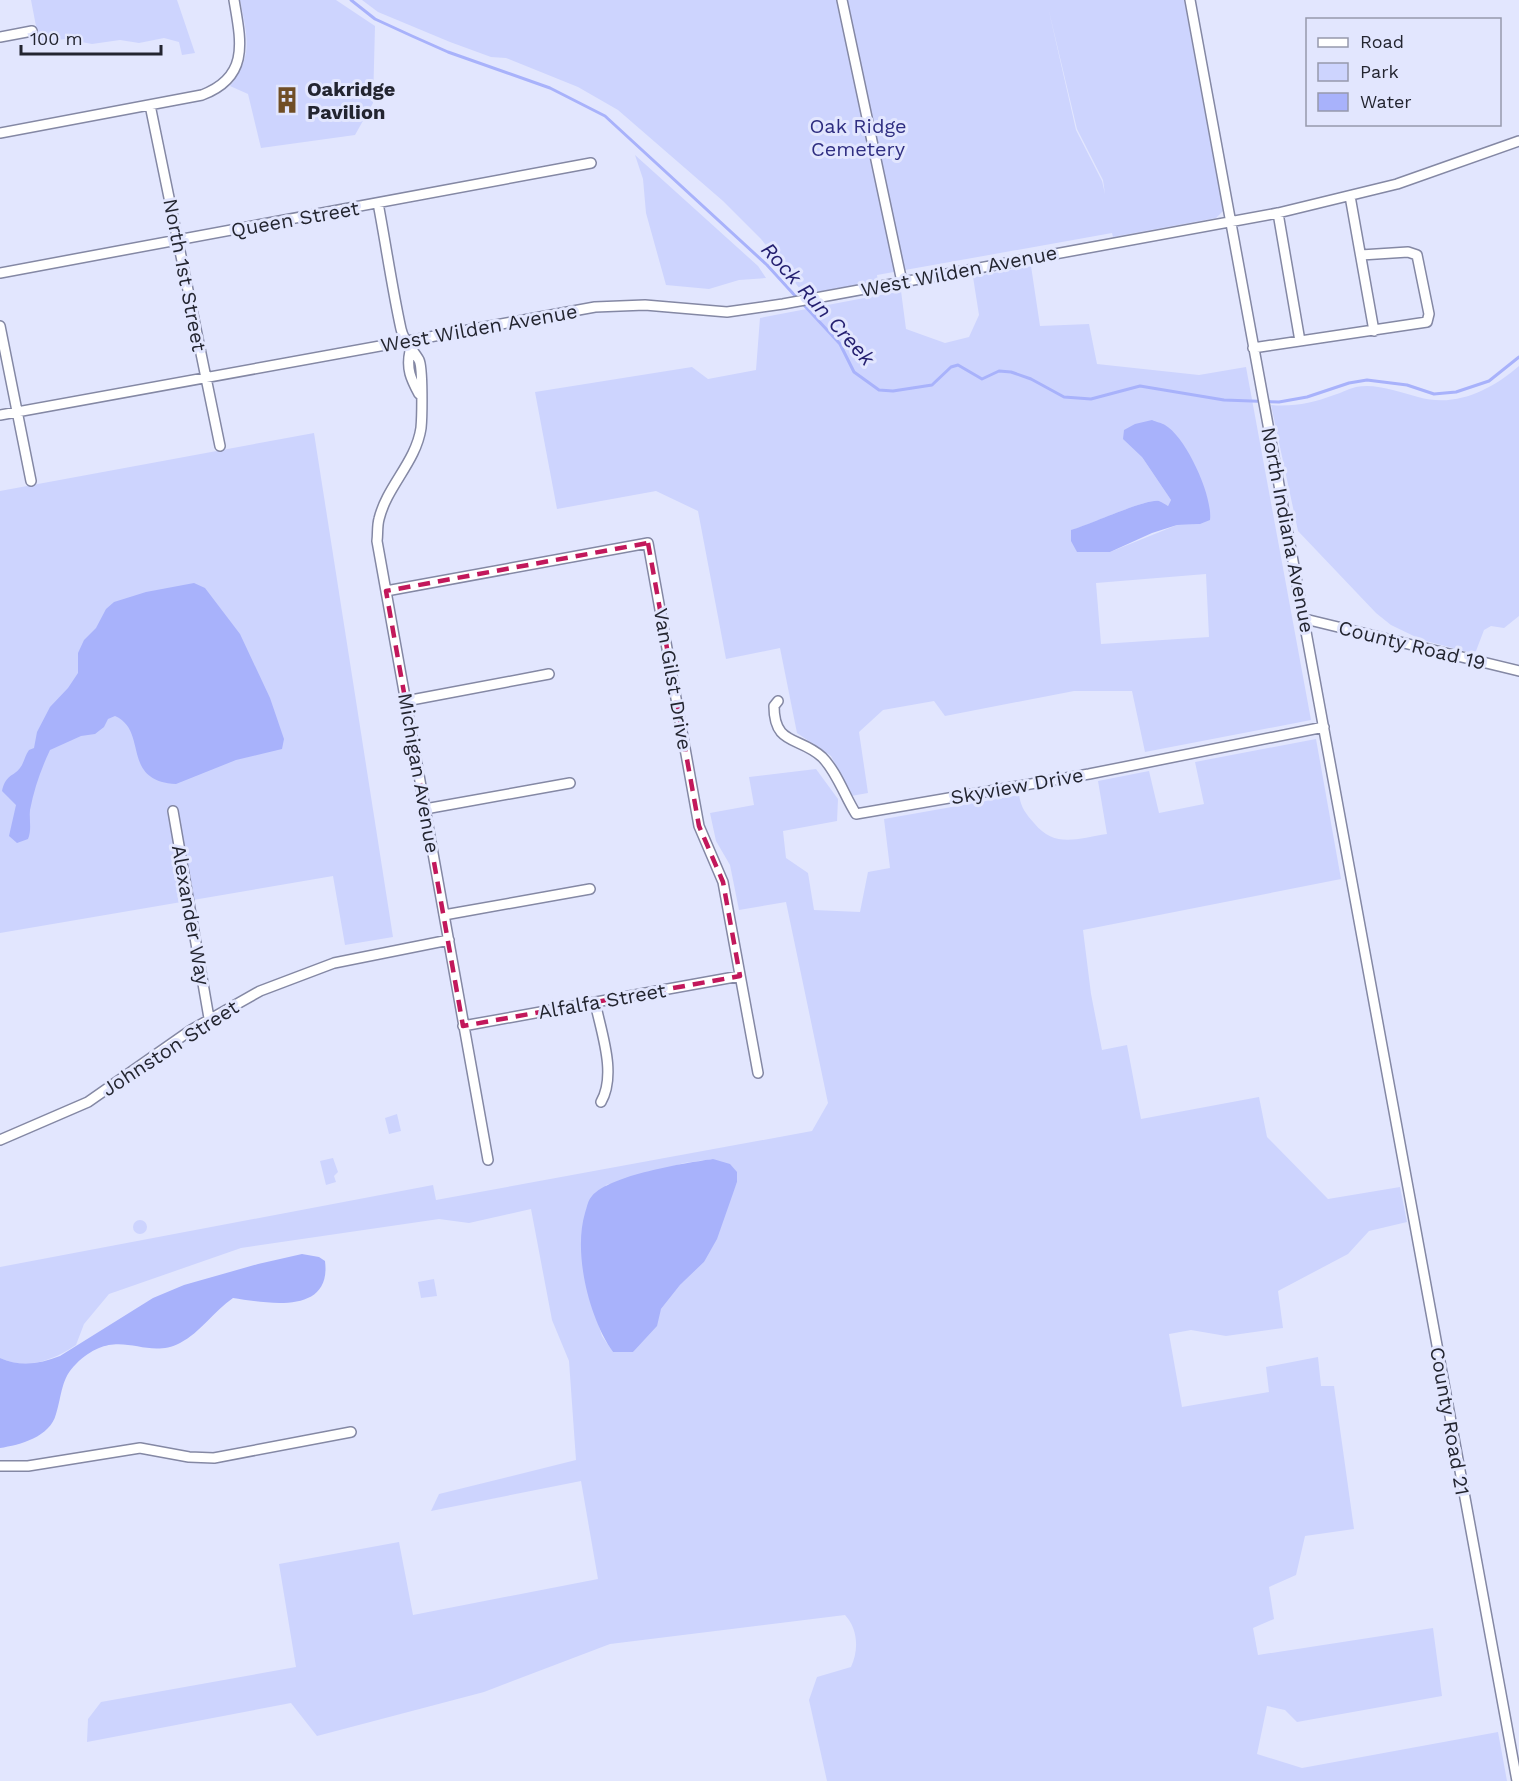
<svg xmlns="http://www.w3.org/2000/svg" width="1519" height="1781" viewBox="0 0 1519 1781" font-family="'Work Sans',sans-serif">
	<rect width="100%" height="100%" fill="#e2e6fe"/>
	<path fill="#cdd4fe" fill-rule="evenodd" d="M31,0h146l18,53 -13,2 -3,-13 -15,-4 -25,5 -19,-3 -28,4 -26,-5 -27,3z
		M240,0h96l39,26 -2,77 -18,32 -94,13 -13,-54 -18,-8c24,-31 17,-50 10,-86z
		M362,0h822l39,211 -7,7 -103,19 -1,-4 -235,42 1,6 -62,11h-5v-5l-11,2 -39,-50 -38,-38 -105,-91 -40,-23 -72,-29 -15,-1 -41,-15 -72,-30zM1048,7l29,122 26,51 2,14 -3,-13 -26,-51z
		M635,155l123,111 8,12 -27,2 -30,9 -43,-4 -20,-72 -3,-34z
		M1031,266l9,60 49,-2 8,40 102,11 47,-8 65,353 -166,32 -13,-61h-58l-129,25 -11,-15 -51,9 -24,22 9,61 -17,3 -20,-40 -34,-23 -17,-85 -54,11 -28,-148 -42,-20 -99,18 -22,-117 157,-25 16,12 48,-9 4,-52 141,-27 5,38 39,14 24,-6 10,-22 -6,-38zM1142,457l58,67 -23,1 -67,27h-33l-5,-22c17,-5 75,-32 87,-29 3,1 6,3 9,5l3,-6zM1206,574l3,63 -108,7 -5,-61z
		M1519,366v250l-15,12 -13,-2 -7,4 -8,21 -4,2 -50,-13 -31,-15 -15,-12 -78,-82 -27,-126c22,2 42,-2 63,-10 7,-2 14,-6 22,-8 20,-4 43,5 62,10 38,11 73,-7 101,-31z
		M314,433l79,504 -48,8 -12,-69 -333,57v-442z
		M1316,739l25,140 -258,51 8,64 11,56 25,-5 14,74 118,-22 8,40 61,62 72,-12 7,35 -38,9 -21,23 -70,37 5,37 -57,8 -35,-6 -22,4 13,73 87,-15 -3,-25 52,-10 3,29h13l20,143 -49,7 -9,39 -27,12 5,32 -21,9 5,27 175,-27 9,68 -145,26 -12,-12 -18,-4 -10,48 45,14 196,-36 9,49h-680l-18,-81 8,-23 34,-10c8,-17 7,-38 -6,-52l-235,29 -126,48 -167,44 -26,-33 -204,39 1,-23 13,-17 195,-35 -17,-103 120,-22 14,73 185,-36 -17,-98 -150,30 8,-17 137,-34 -7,-99 -17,-41 -21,-111 -62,14 -30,-4 -198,29 -132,46 -25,30 -8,21c-24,16 -49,25 -76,13v-91l433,-82 3,15 376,-69 16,-28 -42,-201 -47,8 -9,-45 -14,-24 -6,-28 44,-8 -5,-28 67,-8 22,30 -1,22 -54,10 3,27 22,15 6,37 46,2 8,-40 22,-4 -6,-49 135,-24c2,13 7,19 15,28 21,26 44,15 73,11l-9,-53 51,-10 10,42 45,-9 -9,-42zM713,1159l24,23 -33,80 -24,23 -19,24 -28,43h-20l-11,-16 -14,-44 18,-107 78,-22z
		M397,1114l4,17 -12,3 -4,-16z
		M333,1158l5,14 -4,4 2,6 -10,3 -6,-24z
		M133 1227a7 7 0 1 1 14 0a7 7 0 1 1-14 0Z
		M434,1279l3,17 -16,2 -3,-16z"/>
	<path fill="#a8b2fb" d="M1152,420c4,2 10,3 13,5 21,12 48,71 45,95l-10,4 -23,1 -25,8 -42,19h-33l-6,-11v-11c18,-5 76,-32 88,-29 3,1 6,3 9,5l3,-6 -29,-43 -19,-18 1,-9 11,-6z
		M194,583l11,5 35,46 30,64 14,41 -2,10 -46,11 -60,24c-56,-3 -27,-53 -61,-68l-7,3 -4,8 -9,7 -14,2 -31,14c-9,19 -16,39 -20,60 -1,10 2,19 -2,29l-11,4 -8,-7 7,-31 -14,-14c4,-17 11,-14 18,-23 4,-5 5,-13 9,-18l5,-2 3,-16 13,-25 18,-19 10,-15v-20l6,-13 12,-12 10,-19 8,-7 32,-10z
		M713,1159l17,5 7,8v10l-20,57 -13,23 -24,23 -19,24 -4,17 -24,26h-20c-24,-34 -40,-99 -28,-139 2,-6 3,-13 7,-17 18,-21 93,-33 121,-37z
		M302,1254l17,3 6,4c7,55 -59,42 -92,37 -19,13 -32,34 -53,45 -37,19 -62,-20 -104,21 -15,14 -14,31 -20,50 -6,23 -36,31 -56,34v-90c20,9 40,6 60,-2l93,-58 31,-13 74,-21z"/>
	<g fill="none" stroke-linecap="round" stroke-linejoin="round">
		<path stroke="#a8b2fb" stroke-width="3" d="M351,0l24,19 37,17 36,16 102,36 55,28 162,149 31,34
			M803,304l37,40 14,28 25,18 14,1 39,-6 19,-18 7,-2 24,14 17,-8 12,1 20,7 33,18 27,2 49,-13 84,14 55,2 28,-5 42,-14 18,-3 40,5 27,9 22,-2 33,-11 30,-24"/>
		<defs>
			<path id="minor" d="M842,0l60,282
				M1190,0l327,1781
				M0,37l32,-6
				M150,105l70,341
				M0,133l202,-38c48,-18 39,-54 32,-95
				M1350,196l24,135
				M378,203c8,42 14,85 23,126 3,14 12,20 18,31 4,8 3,58 2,68 -5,34 -34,58 -42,91 -2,7 -1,15 -2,22l111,619
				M1278,213l22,128
				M0,273l591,-110
				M0,326l31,155
				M1253,348l174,-26 2,-8 -12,-59 -9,-3 -47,3
				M410,351c-4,18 1,28 9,43
				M0,415l595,-108 50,-2 82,7 56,-8 495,-91 119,-29 122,-43
				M386,591l262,-48 51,283 24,56 35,191
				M1305,619l214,52
				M406,701l143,-27
				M778,701l-4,5c0,40 25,30 48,51 15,15 23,40 34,57l233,-40 235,-47
				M425,809l145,-26
				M173,811l36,207
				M444,915l146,-26
				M595,1002c6,30 22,72 6,100
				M463,1026l277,-50
				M0,1140l88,-38 103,-72 69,-39 74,-28 115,-23
				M0,1466h28l112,-18 49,9 25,1 137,-26"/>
		</defs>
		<use href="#minor" stroke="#8488a4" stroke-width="12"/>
		<use href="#minor" stroke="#fff" stroke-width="9"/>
	</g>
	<path fill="none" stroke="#c2185b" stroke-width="4.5" stroke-dasharray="12 8" stroke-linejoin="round" d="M648,543l51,283 24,56 17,94 -277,50 -77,-435z"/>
	<defs>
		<symbol id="building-bare" viewBox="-9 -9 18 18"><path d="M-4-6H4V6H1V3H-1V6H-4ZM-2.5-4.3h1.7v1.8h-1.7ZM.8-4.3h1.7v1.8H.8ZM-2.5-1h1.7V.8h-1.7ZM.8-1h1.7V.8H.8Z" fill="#704e26" stroke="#e2e6fe" stroke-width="2.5" paint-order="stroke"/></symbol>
	</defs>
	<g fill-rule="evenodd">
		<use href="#building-bare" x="268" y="81" width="38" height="38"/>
	</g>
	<g text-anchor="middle" stroke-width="6" stroke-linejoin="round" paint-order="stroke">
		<g font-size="20" font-weight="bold" fill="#232530" stroke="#e2e6fe" text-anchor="start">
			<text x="307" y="96">Oakridge<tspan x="307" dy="23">Pavilion</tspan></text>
		</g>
		<g font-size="20" fill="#2f2e81" stroke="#e2e6fe">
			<text x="858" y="133">Oak Ridge<tspan x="858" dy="23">Cemetery</tspan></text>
		</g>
		<g font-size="20" fill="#232530" stroke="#e2e6fe">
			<text transform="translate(295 219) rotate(-10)" y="7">Queen Street</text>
			<text transform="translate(959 271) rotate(-11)" y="7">West Wilden Avenue</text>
			<text transform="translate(185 275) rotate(79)" y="7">North 1st Street</text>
			<text transform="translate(479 328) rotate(-10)" y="7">West Wilden Avenue</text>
			<text transform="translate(1288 530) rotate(79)" y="7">North Indiana Avenue</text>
			<text transform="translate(1412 645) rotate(14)" y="7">County Road 19</text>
			<text transform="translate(673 679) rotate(80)" y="7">Van Gilst Drive</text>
			<text transform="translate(419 773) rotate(80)" y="7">Michigan Avenue</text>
			<text transform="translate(1017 786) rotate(-10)" y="7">Skyview Drive</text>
			<text transform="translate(191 915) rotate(80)" y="7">Alexander Way</text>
			<text transform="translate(602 1001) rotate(-10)" y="7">Alfalfa Street</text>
			<text transform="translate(170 1048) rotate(-33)" y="7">Johnston Street</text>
			<text transform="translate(1450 1421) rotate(80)" y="7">County Road 21</text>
		</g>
		<g font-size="21" font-style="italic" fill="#231e6f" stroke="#e2e6fe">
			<text transform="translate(818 304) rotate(48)" y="7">Rock Run Creek</text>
		</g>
	</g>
	<rect x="1306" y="18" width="195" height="108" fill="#e2e6fe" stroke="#9699ac" stroke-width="1.5"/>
	<rect x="1318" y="38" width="30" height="9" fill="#ffffff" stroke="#9699ac" stroke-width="1.5"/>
	<text x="1360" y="48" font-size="18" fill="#232530">Road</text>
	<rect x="1318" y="63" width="30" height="18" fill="#cdd4fe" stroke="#9699ac" stroke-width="1.5"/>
	<text x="1360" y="78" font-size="18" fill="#232530">Park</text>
	<rect x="1318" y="93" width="30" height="18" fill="#a8b2fb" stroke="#9699ac" stroke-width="1.5"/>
	<text x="1360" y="108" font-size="18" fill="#232530">Water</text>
	<path d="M21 45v9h140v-9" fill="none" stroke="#232530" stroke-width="3"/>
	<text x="30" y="45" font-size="18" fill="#232530" stroke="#e2e6fe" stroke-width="4.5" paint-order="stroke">100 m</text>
</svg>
